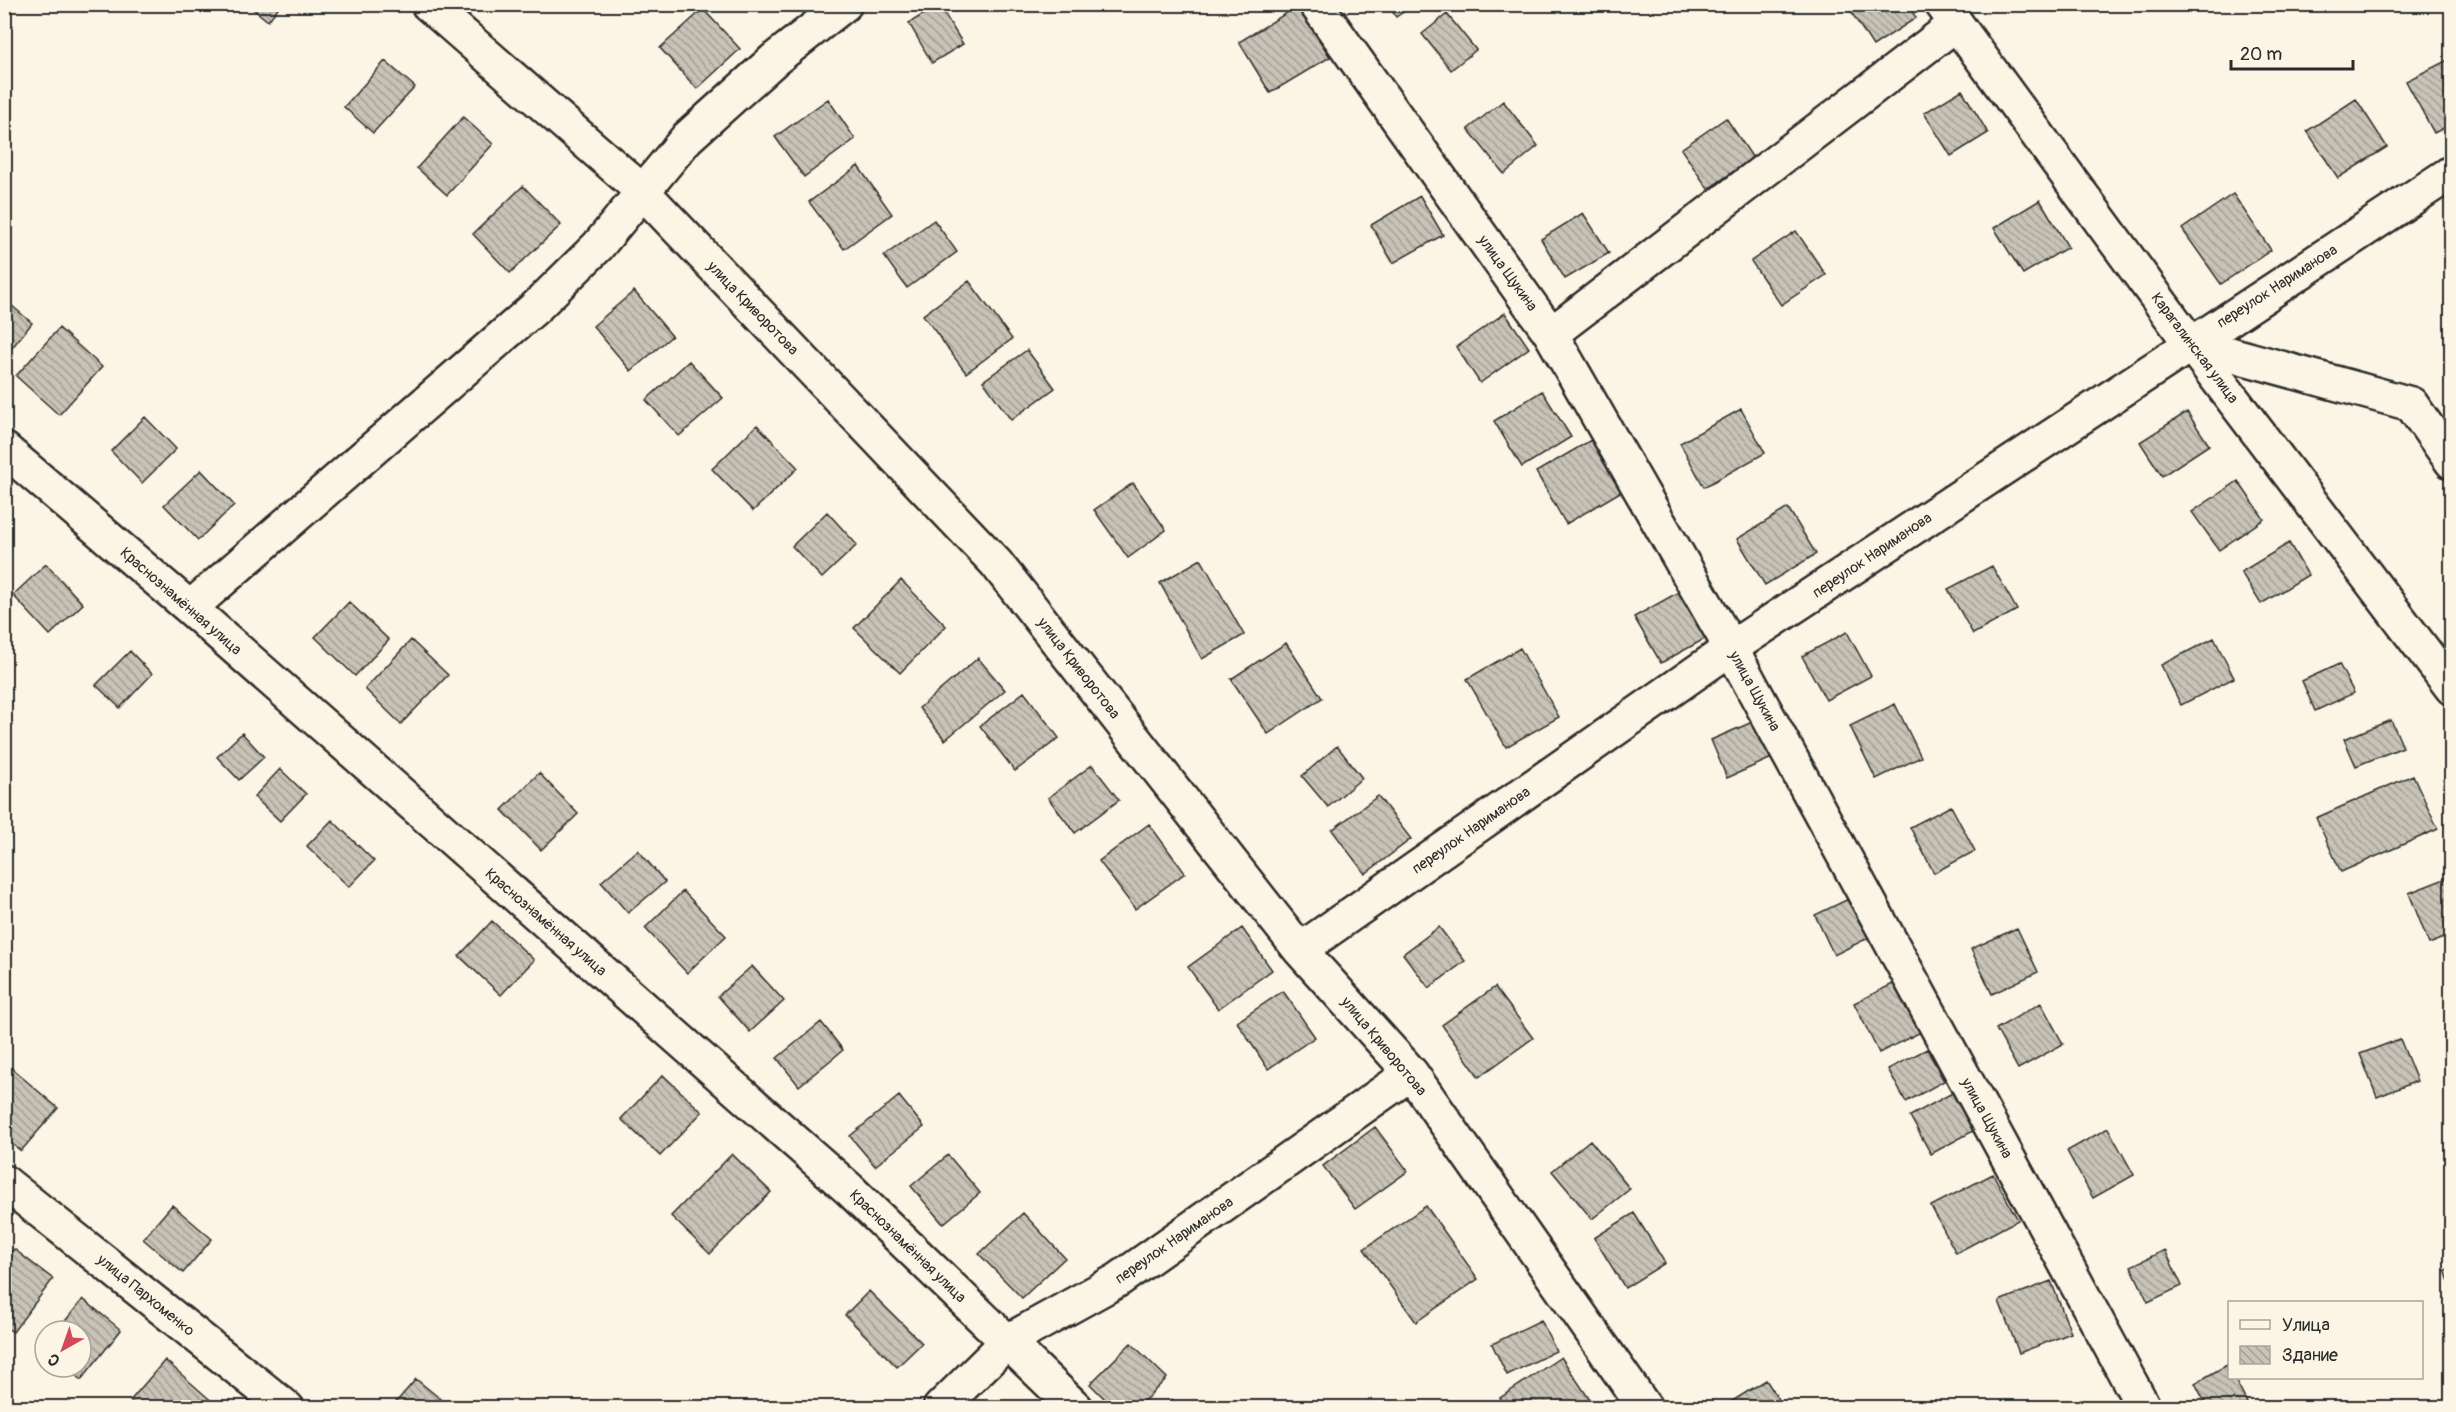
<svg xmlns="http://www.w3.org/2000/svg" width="2456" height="1412" viewBox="0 0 2456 1412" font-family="Pangolin,sans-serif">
	<defs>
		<pattern id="building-back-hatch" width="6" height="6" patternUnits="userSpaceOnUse" patternTransform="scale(1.5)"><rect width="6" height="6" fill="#c8c3b7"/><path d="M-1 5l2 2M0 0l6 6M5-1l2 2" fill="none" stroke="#a39f95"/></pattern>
	</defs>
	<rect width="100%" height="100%" fill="#fcf5e5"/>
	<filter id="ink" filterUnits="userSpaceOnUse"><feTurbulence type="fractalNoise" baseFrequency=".0167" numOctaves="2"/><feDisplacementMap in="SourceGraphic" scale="12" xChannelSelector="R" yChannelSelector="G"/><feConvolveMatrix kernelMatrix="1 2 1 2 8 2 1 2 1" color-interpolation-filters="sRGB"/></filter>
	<g filter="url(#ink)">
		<path fill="url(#building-back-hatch)" stroke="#2b2b2b" stroke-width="1.5" d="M247,4h34l-13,17z
			M1388,4h27l-19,13z
			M1846,4h62l8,14 -43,28z
			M939,5l24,39 -31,19 -23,-40z
			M1298,6l32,51 -60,36 -31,-51z
			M703,9l37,40 -43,40 -37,-41z
			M1447,14l29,36 -25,20 -29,-36z
			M2452,58v66l-18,9 -28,-52z
			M385,61l30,26 -42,46 -29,-26z
			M1962,90l26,43 -37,23 -27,-43z
			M828,99l27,40 -51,38 -29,-40z
			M2356,99l31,48 -49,31 -31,-47z
			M1503,101l35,45 -34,28 -36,-45z
			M463,117l30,27 -46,51 -30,-27z
			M1726,118l27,40 -45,31 -27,-40z
			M858,166l34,48 -48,35 -35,-47z
			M523,186l38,39 -51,48 -37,-39z
			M2233,194l38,56 -50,34 -39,-55z
			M1420,196l23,39 -50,28 -22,-38z
			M2040,200l28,47 -45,27 -29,-46z
			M1583,213l26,40 -44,26 -24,-40z
			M934,220l23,32 -50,36 -23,-32z
			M1796,231l30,44 -45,30 -30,-44z
			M969,281l43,58 -46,34 -43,-58z
			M634,291l38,45 -41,35 -38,-45z
			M4,299l28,24 -26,32 -2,-1z
			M1505,313l24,35 -49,35 -24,-36z
			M59,328l43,39 -43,48 -43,-39z
			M1027,350l28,38 -44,32 -28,-39z
			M689,361l34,37 -44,38 -33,-36z
			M1542,391l29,46 -49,30 -28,-46z
			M1741,409l24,44 -61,34 -24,-44z
			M2187,412l22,33 -47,31 -22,-34z
			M145,417l31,32 -34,34 -31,-32z
			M757,425l41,43 -45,43 -41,-42z
			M1591,440l31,51 -56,33 -30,-52z
			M201,470l33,35 -36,35 -34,-35z
			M2238,481l26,38 -45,31 -27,-38z
			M1133,483l33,47 -38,28 -34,-48z
			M1788,508l28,46 -51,31 -28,-46z
			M827,512l30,33 -35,33 -30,-32z
			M2289,543l19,32 -47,29 -20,-32z
			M1201,559l43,76 -42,24 -42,-76z
			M46,564l37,40 -33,31 -37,-40z
			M1992,566l25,44 -44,24 -25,-45z
			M901,580l45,46 -46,47 -46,-45z
			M1684,589l26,47 -49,27 -27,-46z
			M349,602l40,38 -34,36 -40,-39z
			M1847,632l24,44 -45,24 -24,-44z
			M2214,638l20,40 -53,27 -20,-40z
			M411,640l37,35 -47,49 -36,-35z
			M1286,643l36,55 -54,36 -37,-55z
			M1520,648l39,69 -53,30 -39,-68z
			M130,651l22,23 -32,34 -24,-23z
			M978,658l27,32 -60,50 -26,-32z
			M2339,664l15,29 -39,18 -13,-30z
			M1024,692l35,46 -44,33 -35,-45z
			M1895,704l26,53 -45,22 -26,-53z
			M1757,720l17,37 -47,21 -16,-38z
			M2391,720l12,27 -47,19 -12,-27z
			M242,733l22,24 -25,23 -22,-23z
			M1337,746l25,32 -34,29 -26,-31z
			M1092,765l27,35 -44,33 -27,-35z
			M280,769l26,25 -26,27 -26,-24z
			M539,773l39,41 -37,36 -39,-40z
			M2413,775l25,54 -97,43 -25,-54z
			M1378,796l33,43 -46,35 -33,-44z
			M1951,806l24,45 -41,22 -24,-46z
			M332,820l42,41 -25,26 -42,-41z
			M1149,824l36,49 -50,36 -36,-48z
			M638,850l27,32 -37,31 -27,-31z
			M2452,876v59l-23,9 -20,-51z
			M683,891l43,45 -39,37 -42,-45z
			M1861,893l19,39 -46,23 -19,-40z
			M492,921l42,39 -33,35 -42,-39z
			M1439,927l26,34 -36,27 -26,-34z
			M1242,928l30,42 -54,39 -30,-42z
			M2017,928l21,44 -46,22 -21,-45z
			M752,966l32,35 -34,31 -32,-36z
			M1909,976l26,49 -56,28 -25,-50z
			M1495,987l38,51 -54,39 -37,-52z
			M1283,991l32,46 -47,32 -31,-47z
			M2041,1003l22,41 -45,25 -22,-40z
			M821,1022l22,28 -44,36 -22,-28z
			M2400,1039l17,42 -40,16 -17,-43z
			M1927,1049l17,32 -38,21 -18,-33z
			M10,1067l48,41 -37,43 -17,-14v-64z
			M663,1075l39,37 -42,44 -39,-37z
			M1954,1092l21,38 -44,24 -21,-38z
			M899,1096l25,31 -49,39 -25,-30z
			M1375,1127l33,44 -53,38 -32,-43z
			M2108,1128l26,47 -41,23 -26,-47z
			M1590,1140l40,49 -38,30 -40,-48z
			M732,1154l39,38 -61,62 -39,-38z
			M948,1155l32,38 -37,31 -32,-38z
			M1993,1174l25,46 -62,33 -25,-47z
			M172,1205l40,34 -29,34 -40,-34z
			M1426,1206l52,73 -62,43 -52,-73z
			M1023,1213l42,45 -43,40 -43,-44z
			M1634,1213l31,50 -40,25 -31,-50z
			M14,1249l39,30 -40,53 -9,-6v-65z
			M2165,1250l17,36 -34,16 -17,-36z
			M2452,1268v22l-7,-20z
			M2051,1281l20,52 -52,20 -20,-52z
			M869,1291l53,52 -25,24 -52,-52z
			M83,1299l38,31 -40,50 -16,-13h16v-36h-24z
			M1541,1320l15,31 -49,24 -15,-31z
			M1131,1343l36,35 -30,30h-23l-24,-24z
			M1561,1357l29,43 -11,8h-72l-7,-10z
			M165,1360l52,46 -2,2h-77l-8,-7z
			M2227,1365l3,13h4l13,25 -9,5h-30l-13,-25z
			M416,1379l33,27 -2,2h-56z
			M1766,1380l18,28h-63z
			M1172,1399l9,9h-18z"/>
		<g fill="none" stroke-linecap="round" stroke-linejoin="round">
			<defs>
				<path id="minor" d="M428,4l214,187 354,372 304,387 111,123 234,335
					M1316,4l235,330 180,314 413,760
					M1942,4l248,339 262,345
					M1551,334l405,-310
					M2190,343l221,61 41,58
					M4,449l186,159 659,581 227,219
					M190,608l346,-301 62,-61 89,-108 88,-79 70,-55
					M1300,950l431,-302 721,-476
					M4,1182l283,226
					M940,1408l68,-67 110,-61 293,-207"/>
			</defs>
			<use href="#minor" stroke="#2b2b2b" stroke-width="38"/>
			<use href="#minor" stroke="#fcf5e5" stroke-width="33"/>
		</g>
	</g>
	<g text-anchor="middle" stroke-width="4.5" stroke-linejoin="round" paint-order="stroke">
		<g font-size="15" fill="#2b2b2b" stroke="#fcf5e5">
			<text transform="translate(1508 273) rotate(54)" y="5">улица Щукина</text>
			<text transform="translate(2277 286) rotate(-33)" y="5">переулок Нариманова</text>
			<text transform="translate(753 308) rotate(46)" y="5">улица Криворотова</text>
			<text transform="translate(2195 348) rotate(53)" y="5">Карагалинская улица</text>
			<text transform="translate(1872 555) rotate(-34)" y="5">переулок Нариманова</text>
			<text transform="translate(181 601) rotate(41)" y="5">Краснознамённая улица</text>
			<text transform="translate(1079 668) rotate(52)" y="5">улица Криворотова</text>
			<text transform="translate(1755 691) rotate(61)" y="5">улица Щукина</text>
			<text transform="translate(1471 830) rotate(-35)" y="5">переулок Нариманова</text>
			<text transform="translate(546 922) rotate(41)" y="5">Краснознамённая улица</text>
			<text transform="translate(1384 1046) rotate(50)" y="5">улица Криворотова</text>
			<text transform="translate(1987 1118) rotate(61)" y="5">улица Щукина</text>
			<text transform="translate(1174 1240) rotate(-35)" y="5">переулок Нариманова</text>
			<text transform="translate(908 1246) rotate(44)" y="5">Краснознамённая улица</text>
			<text transform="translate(146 1295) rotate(39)" y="5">улица Пархоменко</text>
		</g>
	</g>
	<rect width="2456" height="1412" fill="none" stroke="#fcf5e5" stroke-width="24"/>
	<rect x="12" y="12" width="2432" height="1388" fill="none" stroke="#2b2b2b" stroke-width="2" filter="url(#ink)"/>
	<rect x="2228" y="1301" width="195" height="78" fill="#fcf5e5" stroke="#a8a49b" stroke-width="1.5"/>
	<rect x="2240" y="1320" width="30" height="9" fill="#fcf5e5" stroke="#a8a49b" stroke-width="1.5"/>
	<text x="2282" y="1331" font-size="18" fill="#2b2b2b">Улица</text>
	<rect x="2240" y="1346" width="30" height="18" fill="url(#building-back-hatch)" stroke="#a8a49b" stroke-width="1.5"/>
	<text x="2282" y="1361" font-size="18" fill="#2b2b2b">Здание</text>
	<g transform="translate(63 1349) rotate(220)"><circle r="28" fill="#fcf5e5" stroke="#a8a49b" stroke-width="1.5"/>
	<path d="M0-4.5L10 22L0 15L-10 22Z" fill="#d1495b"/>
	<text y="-9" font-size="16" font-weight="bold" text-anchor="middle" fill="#2b2b2b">С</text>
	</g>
	<path d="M2231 60v9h122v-9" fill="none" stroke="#2b2b2b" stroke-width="3"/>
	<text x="2240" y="60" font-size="18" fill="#2b2b2b" stroke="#fcf5e5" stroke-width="4.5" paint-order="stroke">20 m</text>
</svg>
